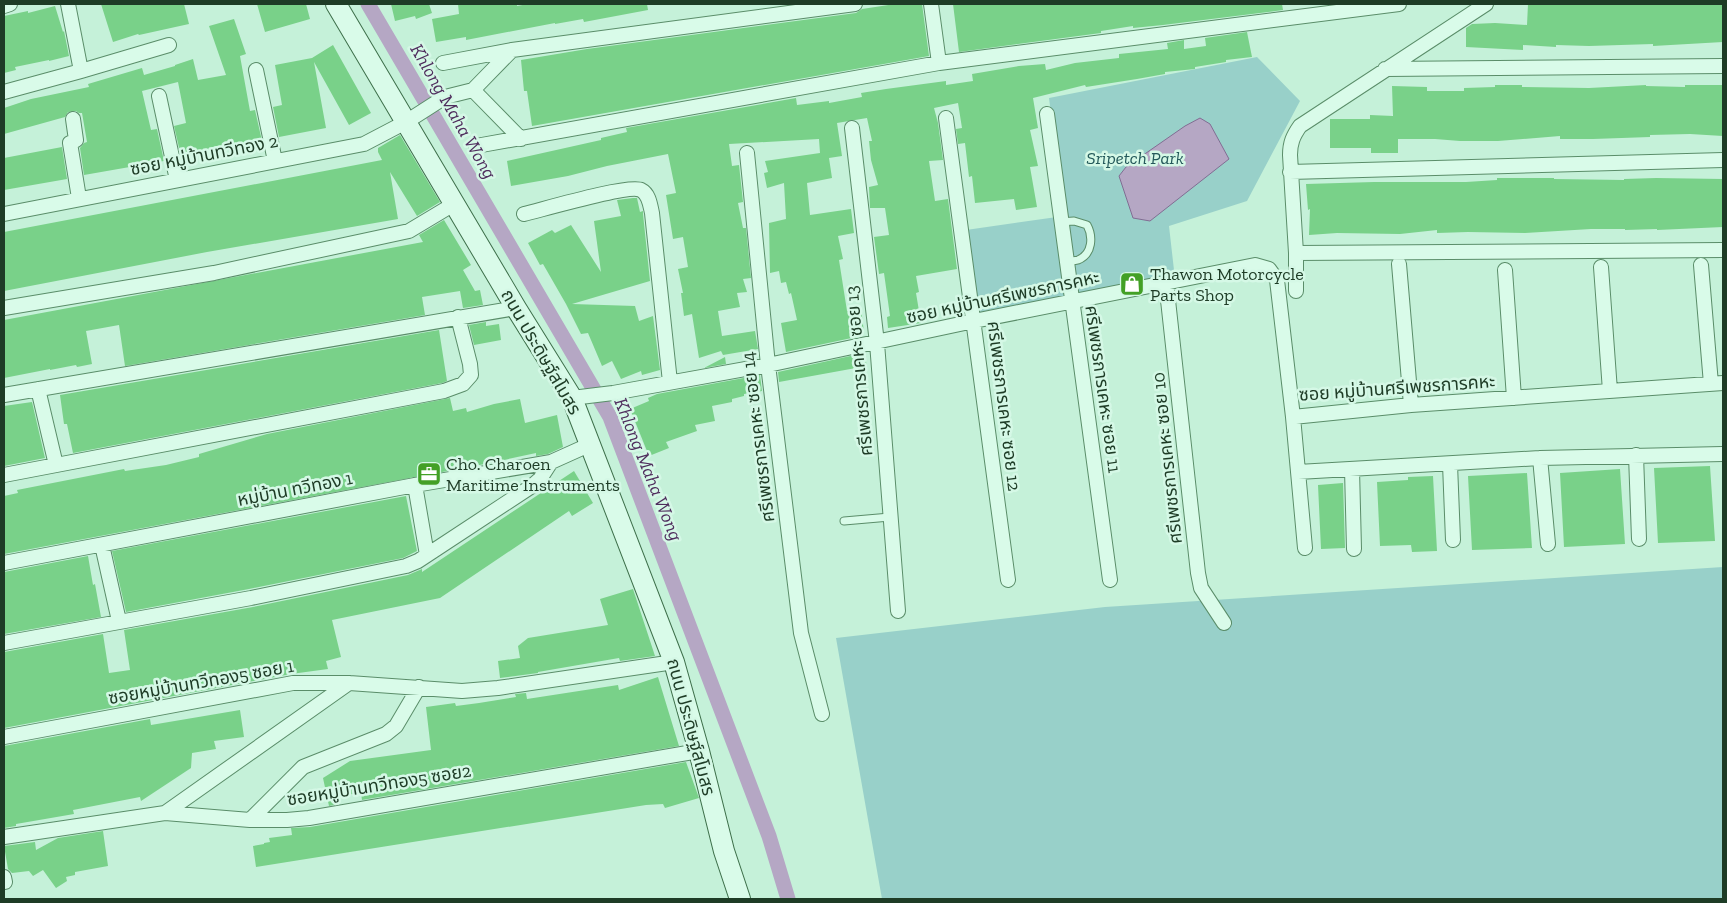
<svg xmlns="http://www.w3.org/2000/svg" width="1727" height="903" viewBox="0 0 1727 903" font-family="'Zilla Slab','Noto Sans Thai',serif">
	<rect width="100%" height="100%" fill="#c5f1d9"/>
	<path fill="#98d0c9" d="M1257,57l43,44 -53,100 -78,25 6,53 -199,42 -10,-91 98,-14 -15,-118z
		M1723,567v332h-841l-46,-261 269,-31z"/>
	<path fill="#b5a7c4" stroke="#816d93" d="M1200,118l10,6 19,35 -79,62 -17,-3 -14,-42 7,-9 59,-41z"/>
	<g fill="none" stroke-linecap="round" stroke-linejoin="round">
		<path stroke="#b5a7c4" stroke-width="15" d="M368,4l242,413 159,419 19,63"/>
	</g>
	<path fill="#79d189" d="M101,4h83l5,20 -50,11 -1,-1 -25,8z
		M257,4h49l4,15 -45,13z
		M391,4h38l3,9 -16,6 -1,-3 -20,5z
		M458,4h59v2l11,-2h119l1,6 -64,12 -1,-3 -28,5v-1l-89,17v-3l-30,5 -4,-23 27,-5z
		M895,4h27l7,52 -397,70 -5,-35h-3l-3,-31 66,-11 269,-36 6,-4z
		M953,4h329l1,6 -120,15 -30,3v-2l-32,5v2l-142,19z
		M1528,4h195v38l-70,4v-2l-64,2 -33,-1v2l-33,-2v5l-57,-3v-19l6,-4 23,-1 32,2z
		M55,6l8,26 1,-1 5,25 -20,5v-1l-34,7 1,3 -12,3v-57l24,-5v2z
		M234,19l12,35 -6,2 10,55 5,-1 7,31 -81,15 -7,-30 12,-3 -8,-41 -36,9 9,39 6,-1 7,32 -80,14 -4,-27 4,-5 3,-1 -5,-29h-3l-3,-2 -8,1 -3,5 -61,17v-26l27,-9 58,-12 -1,-3 54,-16 2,7 31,-9v-1l18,-6 5,21 28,-5 -17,-49z
		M1247,32l5,25 -26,3v2l-31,5v2l-30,3v2l-28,5 -51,8 -1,-2 -52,13 5,30 -8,2 8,36 -8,1 7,40 -21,3 -2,-11 -39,4 -3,-27 -3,1 -4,-34 -7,1 -2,-15 6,-1 -4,-25 -24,5 4,15 5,37 -14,1 6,40 13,-2 9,70 -41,7 3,16 -3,1 5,30 -33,5 -1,-11 3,-1 -6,-43 -5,1 -5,-37 15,-2 -4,-27h-15l-1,-21 9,-2 -7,-25 -2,-19h3l-5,-23 -30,5 5,33 -13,2 3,20 -25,5 3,32 41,-6 3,24 -16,3 5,23 -4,1 8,51 14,-3 3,25 -3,1v2l-75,16 -5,-29 16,-3 -6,-27 -2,1 -3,-12 -5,1 -2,-12 -9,2 -1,-50 17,-4 -2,-36 -17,5 -3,-15 4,-1 -3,-11 55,-8 -1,-14 -90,5 3,22 7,-1 4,37 -5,1 5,25h3l5,50 -8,1 4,13 -10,1 3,14 -22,4 4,25 33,-5 3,18 -35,6 -2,-4 -22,7 -7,-44 -8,2 -3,-23h2l-5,-24 10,-2 -5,-30 -10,2 -7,-44 10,-2 -8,-39 -61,12 -39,10 -57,10 -4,-25 94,-21v-2l26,-6 -1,-4 170,-30 1,7 32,-4v2l33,-6 -1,-4 25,-4 60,-8v4l27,-4 -1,-7 47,-8 26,-2 1,6 29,-7 44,-5v-4l49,-5 -1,-6 17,-3v9l22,-3 -1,-8z
		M333,45l38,68 -22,12 -35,-63 12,66 -47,9 -6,-30 9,-2 -7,-40 37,-7z
		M1495,85h27v2l67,1 57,-3v1l39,1v-2h38v51l-33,-2 -40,1v2l-57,2h-33v-3l-62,5h-38l-25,-2h-37v14h-27v-5h-41v-29h40v-4l23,1 -1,-30 35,1v4h37v-3l31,-1z
		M400,135l40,67 -23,14 -27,-44 8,47 -191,33 -203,39v-59l378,-72 -4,-8v-4z
		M62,147l5,32 -63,11v-32z
		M1497,178h57v1l70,1v-1l32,-1 67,1v48l-66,3v-1l-32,1v-1h-34l-66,4 -57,-1 -31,1v-3l-37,4 -63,-1 -28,2 1,-26 -2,1 -2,-26 68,-2h92l31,-2z
		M633,198h4l3,14 3,-1v3l7,67 -78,23 63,2 4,15 14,-5 7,54 -18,5 -1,-4 -20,8 -9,-18 -10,5 -14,-33 -7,1 -15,-30 -23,-40 -3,1 -12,-22 24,-13 3,3 16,-8 30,47 -7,-51 27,-5 -4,-16z
		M444,220l27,45 -8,5 12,21 5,-1 3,15 -20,3 -3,-17 -38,6 3,18 -300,51 -6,-41 -33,6 6,33 -15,3 -1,-2 -26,5v-1l-46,9v-58l419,-78 -4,-7z
		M486,322v4l13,-2 2,16 -27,5 -5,-20z
		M439,330l8,51 -5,2 -369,70 -6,-29h-3l-4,-29z
		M864,353l3,13 -88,16 -1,-10z
		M725,357l1,7 -22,4z
		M760,375l2,16 -18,3v2l-12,3v3l-20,4 3,15 -20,4 2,6 -31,11 3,6 -20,8 -19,-47 19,-8 -1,-3 9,-4z
		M450,398l3,13 13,-3 1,4 27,-8 26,-5 5,24 32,-8 6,32 -15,7 -12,2v-3l-46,10 -486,91v-58l14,-3 -1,-3 107,-21 1,2 41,-6 33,-8v-3l68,-20z
		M32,402l13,56 -41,8v-60z
		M1710,466l5,75 -57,2 -4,-75z
		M1620,469l5,75 -61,3 -4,-74z
		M574,471l19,32 -21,13 -3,-5 -129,87 -108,22 9,37 -15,4 2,8 -37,5 -287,54v-76l99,-18 6,39 21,-3 -6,-40 129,-23 155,-32 14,-6v3z
		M1527,473l5,75 -60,2 -4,-74z
		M1433,476l4,75 -25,1 -1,-7 -31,1 -3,-64 31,-2v-3z
		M1343,483l2,65 -24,1 -3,-64z
		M406,496l11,55 -14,7 -154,31 -123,23 -14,-61z
		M88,556l5,29 2,-1 6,33 -97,17v-62z
		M633,589l22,67 -35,5 -1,-3 -81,14v1l-38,5 -2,-17 22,-3 -2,-12 10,-8 80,-13 -8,-26z
		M658,677l21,69 -317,54 -1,-7 -25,3 2,8 -9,2 -6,-28 27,-17 81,-11 -5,-43 29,-4 1,3 23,-3 37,-6 -1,-3 11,-1 1,6 91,-14 1,5z
		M240,710l4,27 -30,4 2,8 -24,4 -1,15 -50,33 -1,-4 -67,13 1,4 -58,10v2l-12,2v-82l146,-27 1,6z
		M686,762l13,36 -34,10 -2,-4 -17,1 -390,62 -3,-21 11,-2v-1l6,-1 -1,-4 23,-3 -1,-7 19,-1z
		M103,831l5,35 -33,6v3l-9,2 1,4 -11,7 -13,-18 -10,6 -4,-5 -17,2 -4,-4 -4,-23 31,-4 1,8 22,-12z"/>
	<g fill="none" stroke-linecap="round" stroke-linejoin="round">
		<defs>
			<path id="lane" d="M1060,222l14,-1 13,4c6,11 6,29 -9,35 -3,1 -8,1 -12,1
				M844,521l46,-4"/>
			<path id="street" d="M68,4l13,67
				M931,4l8,59
				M4,6l6,-2
				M443,63l69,-13
				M1385,69l338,-3
				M256,70l19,91
				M473,90l48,49
				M4,92l77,-21 88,-26
				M159,96l18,84
				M1047,114l63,466
				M946,118l62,462
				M73,119l3,21 -6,3 9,55
				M852,128l25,215 21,268
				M476,146l463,-83 460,-59
				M747,153l21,212 33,268 21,81
				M1290,172l433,-12
				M4,214l360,-70 42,-22 39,-25 28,-7 39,-40 343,-46
				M524,214c17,-4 105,-30 117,-24 8,4 9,14 11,23l18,169
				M1296,253l427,-3
				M1399,264l12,141
				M1701,265l10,119
				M1601,267l9,124
				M1505,270l9,128
				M1166,282l32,291 3,15 23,35
				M1296,291v-38l-6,-98c0,-12 3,-19 10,-29l186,-122
				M4,308l210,-35 195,-42 45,-27
				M38,389l18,76
				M4,395l512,-87
				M572,398l41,-5 155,-28 206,-44 281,-56 14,4 8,11 16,137 118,-12 312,-22
				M1293,417l12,131
				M1636,455l3,84
				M1540,458l8,86
				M1450,464l3,76
				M1352,469l2,80
				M1298,472l242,-14 183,-4
				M4,475l440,-84 19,-7 8,-9 -1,-11 -12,-47
				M415,485l12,70
				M102,545l17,76
				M4,563l411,-78 136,-23 40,-18
				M4,643l247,-45 155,-32 12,-5 114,-75 8,-7 11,-17
				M4,737l289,-54h56l113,8 36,-3 176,-26
				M165,813l184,-130
				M250,820l53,-53 83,-33 10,-8 23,-39
				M4,837l161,-24 85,7h37l22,-2 390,-67
				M4,877l1,5"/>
			<path id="secondary" d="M336,4l180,304 56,90 102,264 25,89 25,100 16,48"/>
		</defs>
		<use href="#lane" stroke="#5a8d69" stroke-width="9"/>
		<use href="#street" stroke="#5a8d69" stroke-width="16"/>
		<use href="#secondary" stroke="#3d6f4a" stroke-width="22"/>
		<use href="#lane" stroke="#d9fbe9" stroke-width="7"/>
		<use href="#street" stroke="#d9fbe9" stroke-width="14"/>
		<use href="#secondary" stroke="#d9fbe9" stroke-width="20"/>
	</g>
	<defs>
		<symbol id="shop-square" viewBox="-11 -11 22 22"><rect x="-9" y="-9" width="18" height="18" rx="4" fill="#43a026" stroke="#d5f8e6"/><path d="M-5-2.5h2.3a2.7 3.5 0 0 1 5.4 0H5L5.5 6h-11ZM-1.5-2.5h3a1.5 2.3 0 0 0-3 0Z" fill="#fff"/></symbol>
		<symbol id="office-square" viewBox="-11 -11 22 22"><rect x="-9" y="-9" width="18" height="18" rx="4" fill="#43a026" stroke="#d5f8e6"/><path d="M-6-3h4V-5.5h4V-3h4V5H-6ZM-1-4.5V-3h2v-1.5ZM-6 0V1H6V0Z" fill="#fff"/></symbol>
	</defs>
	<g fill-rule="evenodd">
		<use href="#shop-square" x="1118" y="270" width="28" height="28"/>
		<use href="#office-square" x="415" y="460" width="28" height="28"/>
	</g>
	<g text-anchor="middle" stroke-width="5" stroke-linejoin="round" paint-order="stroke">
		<g font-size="18" fill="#1e3c26" stroke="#d5f8e6">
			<text transform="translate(204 155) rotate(-11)" y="6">ซอย หมู่บ้านทวีทอง 2</text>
			<text transform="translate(1003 297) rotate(-12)" y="6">ซอย หมู่บ้านศรีเพชรการคหะ</text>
			<text transform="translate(541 352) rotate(60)" y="6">ถนน ประดิษฐ์สโมสร</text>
			<text transform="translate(859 371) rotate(-95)" y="6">ศรีเพชรการเคหะ ซอย 13</text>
			<text transform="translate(1397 388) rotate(-4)" y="6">ซอย หมู่บ้านศรีเพชรการคหะ</text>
			<text transform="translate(1103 389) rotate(82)" y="6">ศรีเพชรการเคหะ ซอย 11</text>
			<text transform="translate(1004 406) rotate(83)" y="6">ศรีเพชรการเคหะ ซอย 12</text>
			<text transform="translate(758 437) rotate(-97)" y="6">ศรีเพชรการเคหะ ซอย 14</text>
			<text transform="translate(1167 458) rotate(-96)" y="6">ศรีเพชรการเคหะ ซอย 10</text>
			<text transform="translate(295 489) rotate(-11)" y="6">หมู่บ้าน ทวีทอง 1</text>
			<text transform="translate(201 682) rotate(-10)" y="6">ซอยหมู่บ้านทวีทอง5 ซอย 1</text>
			<text transform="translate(691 727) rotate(75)" y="6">ถนน ประดิษฐ์สโมสร</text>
			<text transform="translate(379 785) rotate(-9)" y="6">ซอยหมู่บ้านทวีทอง5 ซอย2</text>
		</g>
		<g font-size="18" font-style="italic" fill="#24595a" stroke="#d5f8e6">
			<text x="1135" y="164">Sripetch Park</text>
		</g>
		<g font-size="18" fill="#1e3c26" stroke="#d5f8e6" text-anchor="start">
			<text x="1150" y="280">Thawon Motorcycle<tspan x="1150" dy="21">Parts Shop</tspan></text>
			<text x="446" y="470">Cho. Charoen<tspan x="446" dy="21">Maritime Instruments</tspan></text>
		</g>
		<g font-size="19" font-style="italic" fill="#4f2d5d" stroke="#d5f8e6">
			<text transform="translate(454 111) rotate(60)" y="7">Khlong Maha Wong</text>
			<text transform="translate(649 469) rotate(68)" y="7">Khlong Maha Wong</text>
		</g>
	</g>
	<rect width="1727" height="903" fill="none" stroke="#1e3c26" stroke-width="10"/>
</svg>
